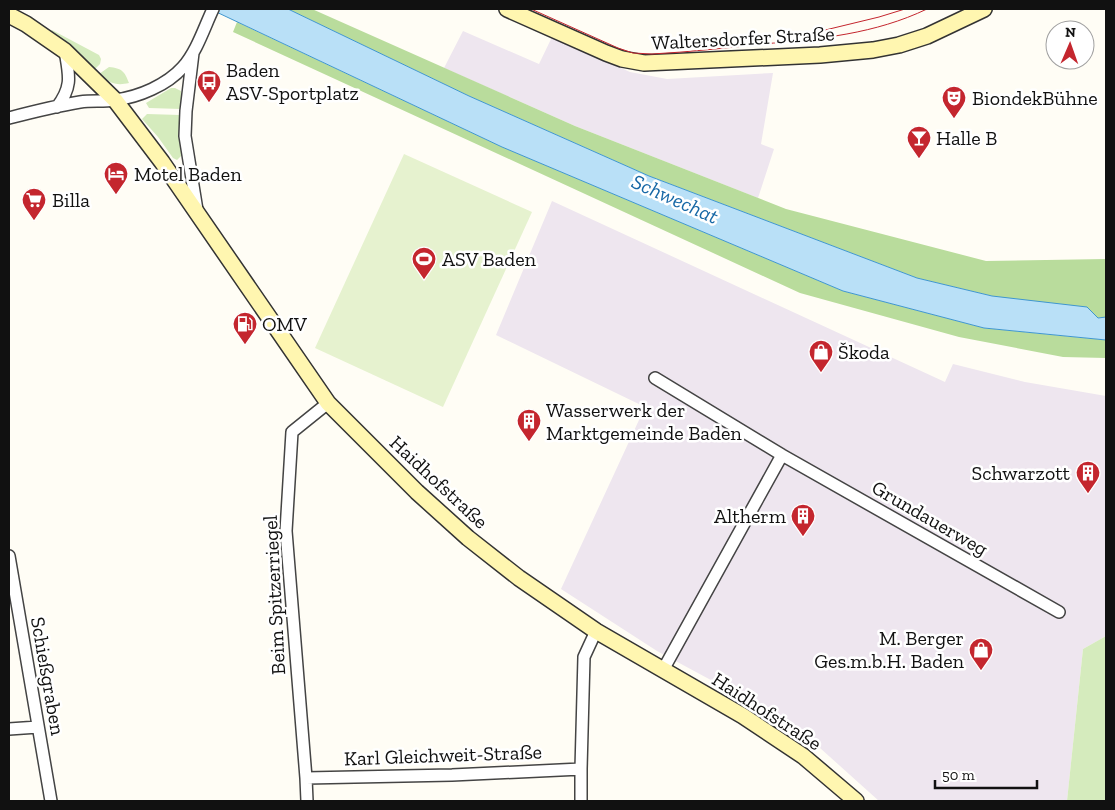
<svg xmlns="http://www.w3.org/2000/svg" width="1115" height="810" viewBox="0 0 1115 810" font-family="'Zilla Slab',serif">
	<rect width="100%" height="100%" fill="#fffdf5"/>
	<path fill="#eee6ef" d="M463,31l76,33 13,-27 78,35 37,7 106,-6 -12,71 13,5 -16,49 -183,-72 -131,-58z
		M552,201l393,181 8,-18 72,18 81,14v240l-23,13 -16,152h-188l-59,-53 -59,-41 -104,-56 -96,-62 84,-182 -149,-72z"/>
	<path fill="#d5ebbd" d="M52,30l47,25 2,4 -1,5 -5,5 -26,-25 -18,-13z
		M109,67c13,1 16,5 20,16 -13,3 -20,0 -30,-9z
		M171,88h4l6,3v18l-32,-1 -3,-5z
		M147,114l33,1v22l2,18 -5,5 -4,-2 -15,-21 -16,-18z
		M1106,636v165h-39l16,-152z"/>
	<path fill="#b9dc9c" d="M288,9h24l263,117 211,83 200,52 120,-2v58l-8,1 -106,-22 -75,-18 -268,-102 -180,-80z
		M237,22l265,125 341,144 141,37 122,12v18l-43,-1 -104,-20 -159,-44 -567,-261z"/>
	<path fill="#e6f2cf" d="M404,154l128,58 -89,195 -128,-59z"/>
	<path fill="#b9e0f7" stroke="#3f96cf" d="M210,9h78l181,87 180,80 268,102 75,18 95,11 11,11 8,-1v23l-122,-12 -141,-37 -341,-144z"/>
	<g fill="none" stroke-linecap="round" stroke-linejoin="round">
		<defs>
			<path id="street" d="M193,53l-7,58 -1,25 12,74
				M57,107c16,-21 12,-32 8,-56
				M9,118c23,-6 47,-12 71,-16 12,-2 23,0 35,-2 24,-3 52,-15 68,-33 14,-16 21,-39 30,-58
				M655,378l127,77 277,157
				M9,556l42,245
				M663,670l119,-215
				M9,729l29,-2
				M581,769v32
				M306,778l146,-3 129,-6 3,-112 12,-26
				M307,801l-1,-23 -20,-247 6,-99 36,-29"/>
			<path id="secondary" d="M507,9l99,44 16,6 22,4 176,-8 53,-5 26,-5 28,-9 57,-27
				M9,15l17,9 39,27 50,49 47,62 166,241 89,89 51,46 51,40 77,53 147,85 60,40 53,45"/>
		</defs>
		<use href="#street" stroke="#444" stroke-width="14"/>
		<use href="#secondary" stroke="#333" stroke-width="18"/>
		<use href="#street" stroke="#fff" stroke-width="11"/>
		<use href="#secondary" stroke="#fff6b0" stroke-width="15"/>
		<path stroke="#c4262e" stroke-width="1" d="M531,9l87,39 15,5 19,1c37,-2 74,-6 111,-10 57,-5 112,-10 164,-35
			M813,33l66,-16 26,-8"/>
	</g>
	<defs>
		<symbol id="bus-pin" viewBox="-11 -11 22 30"><path d="M0 17L-7.5 6A9.5 9.5 0 1 1 7.5 6Z" fill="#c4262e" stroke="#fff"/><path d="M-5-6H5V4H4V6H2V4H-2V6H-4V4H-5ZM-3.5-4V0h7V-4ZM-3.5 1.2v1.5H-2V1.2ZM2 1.2v1.5H3.5V1.2Z" fill="#fff"/></symbol>
		<symbol id="theatre-pin" viewBox="-11 -11 22 30"><path d="M0 17L-7.5 6A9.5 9.5 0 1 1 7.5 6Z" fill="#c4262e" stroke="#fff"/><path d="M-5-5.5Q0-4 5-5.5V0Q5 5 0 6Q-5 5-5 0ZM-3.3-2.5H-1v1.5H-3.3ZM1-2.5H3.3v1.5H1ZM-2.8 1Q0 5.5 2.8 1Z" fill="#fff"/></symbol>
		<symbol id="bar-pin" viewBox="-11 -11 22 30"><path d="M0 17L-7.5 6A9.5 9.5 0 1 1 7.5 6Z" fill="#c4262e" stroke="#fff"/><path d="M-6-5H6L.8 .8V4.5H3.5V6h-7V4.5H-.8V.8Z" fill="#fff"/></symbol>
		<symbol id="hotel-pin" viewBox="-11 -11 22 30"><path d="M0 17L-7.5 6A9.5 9.5 0 1 1 7.5 6Z" fill="#c4262e" stroke="#fff"/><path d="M-6-4.5h1.5V1H6V5H4.5V3h-9V5H-6ZM-4 0a1.8 1.8 0 1 1 3.6 0ZM.5 0V-2.5h3Q6-2.5 6 0Z" fill="#fff"/></symbol>
		<symbol id="supermarket-pin" viewBox="-11 -11 22 30"><path d="M0 17L-7.5 6A9.5 9.5 0 1 1 7.5 6Z" fill="#c4262e" stroke="#fff"/><path d="M-6-5.5h2.5l.6 2H6L4.5 2H-2.5L-4.4-4H-6ZM-1.5 3.2a1.3 1.3 0 1 0 .1 0ZM3 3.2a1.3 1.3 0 1 0 .1 0Z" fill="#fff"/></symbol>
		<symbol id="stadium-pin" viewBox="-11 -11 22 30"><path d="M0 17L-7.5 6A9.5 9.5 0 1 1 7.5 6Z" fill="#c4262e" stroke="#fff"/><path d="M0-5a6.5 5 0 1 0 0 10a6.5 5 0 1 0 0-10ZM-3.5-1.8h7v3.6h-7Z" fill="#fff"/></symbol>
		<symbol id="fuel-pin" viewBox="-11 -11 22 30"><path d="M0 17L-7.5 6A9.5 9.5 0 1 1 7.5 6Z" fill="#c4262e" stroke="#fff"/><path d="M-5.5-6h7V0h2V4h1.3V-2.5L3-4.5l.8-.8L6-3V5H2.5V1h-1V6h-7ZM-4.2-4.7v3.2H.2V-4.7Z" fill="#fff"/></symbol>
		<symbol id="shop-pin" viewBox="-11 -11 22 30"><path d="M0 17L-7.5 6A9.5 9.5 0 1 1 7.5 6Z" fill="#c4262e" stroke="#fff"/><path d="M-5-2.5h2.3a2.7 3.5 0 0 1 5.4 0H5L5.5 6h-11ZM-1.5-2.5h3a1.5 2.3 0 0 0-3 0Z" fill="#fff"/></symbol>
		<symbol id="building-pin" viewBox="-11 -11 22 30"><path d="M0 17L-7.5 6A9.5 9.5 0 1 1 7.5 6Z" fill="#c4262e" stroke="#fff"/><path d="M-4-6H4V6H1V3H-1V6H-4ZM-2.5-4.3h1.7v1.8h-1.7ZM.8-4.3h1.7v1.8H.8ZM-2.5-1h1.7V.8h-1.7ZM.8-1h1.7V.8H.8Z" fill="#fff"/></symbol>
	</defs>
	<g fill-rule="evenodd">
		<use href="#bus-pin" x="195" y="68" width="28" height="38"/>
		<use href="#theatre-pin" x="940" y="84" width="28" height="38"/>
		<use href="#bar-pin" x="905" y="124" width="28" height="38"/>
		<use href="#hotel-pin" x="102" y="160" width="28" height="38"/>
		<use href="#supermarket-pin" x="20" y="186" width="28" height="38"/>
		<use href="#stadium-pin" x="410" y="245" width="28" height="38"/>
		<use href="#fuel-pin" x="231" y="310" width="28" height="38"/>
		<use href="#shop-pin" x="807" y="338" width="28" height="38"/>
		<use href="#building-pin" x="515" y="407" width="28" height="38"/>
		<use href="#building-pin" x="1074" y="459" width="28" height="38"/>
		<use href="#building-pin" x="789" y="502" width="28" height="38"/>
		<use href="#shop-pin" x="967" y="636" width="28" height="38"/>
	</g>
	<g text-anchor="middle" stroke-width="5" stroke-linejoin="round" paint-order="stroke">
		<g font-size="20" fill="#111" stroke="#fff">
			<text transform="translate(743 38) rotate(-3)" y="7">Waltersdorfer Straße</text>
			<text transform="translate(439 482) rotate(43)" y="7">Haidhofstraße</text>
			<text transform="translate(930 518) rotate(30)" y="7">Grundauerweg</text>
			<text transform="translate(274 595) rotate(-93)" y="7">Beim Spitzerriegel</text>
			<text transform="translate(48 676) rotate(80)" y="7">Schießgraben</text>
			<text transform="translate(767 711) rotate(33)" y="7">Haidhofstraße</text>
			<text transform="translate(443 755) rotate(-2)" y="7">Karl Gleichweit-Straße</text>
		</g>
		<g font-size="20" fill="#111" stroke="#fff" text-anchor="start">
			<text x="226" y="77">Baden<tspan x="226" dy="23">ASV-Sportplatz</tspan></text>
			<text x="972" y="105">BiondekBühne</text>
			<text x="936" y="145">Halle B</text>
			<text x="134" y="181">Motel Baden</text>
			<text x="52" y="207">Billa</text>
			<text x="442" y="266">ASV Baden</text>
			<text x="262" y="331">OMV</text>
			<text x="838" y="359">Škoda</text>
			<text x="546" y="417">Wasserwerk der<tspan x="546" dy="23">Marktgemeinde Baden</tspan></text>
			<text x="1070" y="480" text-anchor="end">Schwarzott</text>
			<text x="786" y="523" text-anchor="end">Altherm</text>
			<text x="964" y="645" text-anchor="end">M. Berger<tspan x="964" dy="23">Ges.m.b.H. Baden</tspan></text>
		</g>
		<g font-size="21" font-style="italic" fill="#1768a6" stroke="#fff">
			<text transform="translate(675 199) rotate(24)" y="7">Schwechat</text>
		</g>
	</g>
	<rect width="1115" height="810" fill="none" stroke="#111111" stroke-width="20"/>
	<g transform="translate(1070 45) rotate(2)"><circle r="24" fill="#ffffff" stroke="#a0a0a0"/>
	<path d="M0-4L9 19L0 12L-9 19Z" fill="#c4262e"/>
	<text y="-8" font-size="14" font-weight="bold" text-anchor="middle" fill="#111111">N</text>
	</g>
	<path d="M935 780v8h102v-8" fill="none" stroke="#111111" stroke-width="2.5"/>
	<text x="942" y="780" font-size="15" fill="#111111" stroke="#ffffff" stroke-width="4" paint-order="stroke">50 m</text>
</svg>
